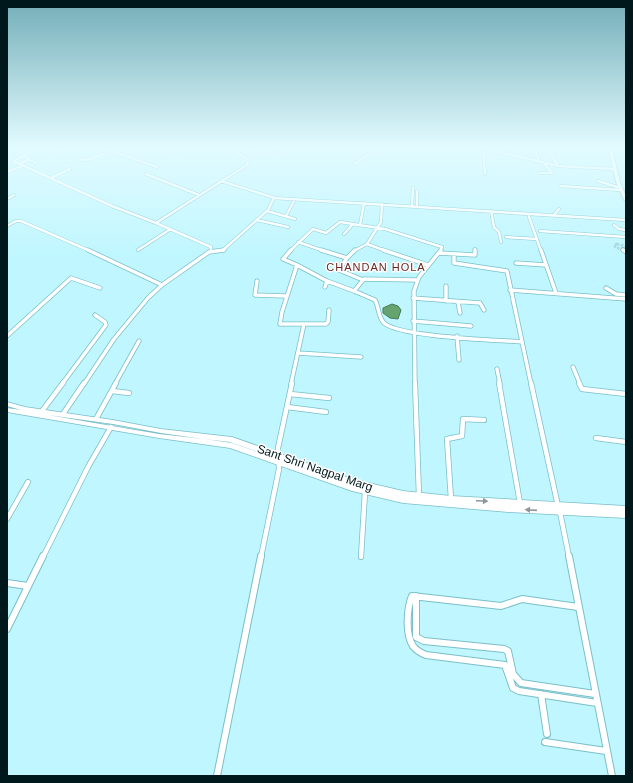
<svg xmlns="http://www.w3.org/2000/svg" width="633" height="783" viewBox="0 0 633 783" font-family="Helvetica,sans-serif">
	<rect width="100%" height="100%" fill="#bff6ff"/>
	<path fill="#65a46f" stroke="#477a56" d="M392,304l6,2 3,4 -3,9 -8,-1 -7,-5v-5z"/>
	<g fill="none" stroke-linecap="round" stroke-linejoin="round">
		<path stroke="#a2d5dd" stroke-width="2.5" stroke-dasharray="2.5 1.5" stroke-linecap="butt" d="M617,244l7,2 1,3 -9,-1 -2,-3z"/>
		<defs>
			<path id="street-far3" d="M40,148l-27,13 99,45 44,17
				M45,148l10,5 10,-4
				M483,148l75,18 56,3
				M483,148l2,26
				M534,148l5,13
				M547,148l11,18
				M112,151l45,16
				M174,153l9,-5
				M23,156l13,7
				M269,156l15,-8
				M81,160l10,-1 27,-11
				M19,164l11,-5
				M355,164l23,-16
				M7,172l15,-6
				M540,173h12l-9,-11
				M146,174l53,21
				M51,178l19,-9
				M221,181l54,17
				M598,181l19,6
				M560,186l61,4
				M417,191v16
				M7,199l7,-4
				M412,206l1,-18
				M267,211l28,8
				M491,211l3,16 5,5 2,10
				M528,214l13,37
				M554,215l5,-6
				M286,216l9,-17
				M257,220l31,7
				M360,225l4,-22
				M614,225l5,4 7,1
				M7,226l9,-5h5l69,30
				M540,231l86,6
				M344,234l9,-10
				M506,237l31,2
				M298,242l26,9
				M367,244l14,-22 1,-18
				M475,249v2
				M138,250l31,-20
				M211,251v-4l-55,-24 91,-58 1,-6 -20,-11
				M222,251l46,-41 6,-12 352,22
				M290,251l23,-22 13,4 14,-11 45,7 57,18 -2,4
				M354,251l13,-7 19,7"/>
			<path id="street-far2" d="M88,250l74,35
				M291,250l-8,9 14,6
				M321,250l26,8
				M355,250l-8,8 -8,12 24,10
				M383,250l45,15
				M541,250l15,43
				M623,250l3,2
				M439,253l36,2v-5
				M454,254v9l53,8 24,113
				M516,263l30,2
				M257,281l-2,14 31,1
				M446,286v15
				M325,287l2,-6
				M606,288l10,6 10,1
				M510,290l116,9
				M354,291l21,9c4,7 3,17 9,23 15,14 113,17 138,19
				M413,298l67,5 4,7
				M458,302l2,11
				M329,310l-1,12 -2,2h-46l2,-12 15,-47 30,16 27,10 10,-12 53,1
				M413,321l58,5
				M7,336l64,-58 29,10
				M457,336l2,24
				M298,353l63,4
				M573,367l7,17
				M497,369l3,15
				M62,384l44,-59 -1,-3 -10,-7
				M84,384l30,-45 34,-41 14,-13 47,-33 15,-2
				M115,384l24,-43
				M291,384l13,-60
				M415,384l-1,-93 5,-14 22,-27"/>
			<path id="street-far1" d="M415,383l4,113
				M499,383l21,120
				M531,383l27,123
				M579,383l3,6 44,5
				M112,391l17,2
				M290,394l39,4
				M287,407l39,5
				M42,411l21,-28
				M63,414l21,-31
				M96,419l20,-36
				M596,438l30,4
				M451,499l-4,-60 15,-3 1,-17 21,1
				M560,512l9,45
				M7,519l21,-37
				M43,557l45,-90 23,-40
				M261,557l18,-88 -1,-21 14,-65
				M361,557l4,-65"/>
			<path id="street" d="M569,556l43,220
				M7,583l21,3
				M416,596v41l8,4 80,8 4,2 5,23 8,9 74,11
				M578,607l-56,-8 -21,7 -89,-10c-5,12 -7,38 1,50 3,4 8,7 13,9l79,10 8,23 6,3 78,12
				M7,629l36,-73
				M541,694l6,40
				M545,742l61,9
				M217,776l44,-220"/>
			<path id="secondary" d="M608,148h4l8,34 6,14v5l-2,-1 -8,-18z
				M7,402l18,5 88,13 48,9 71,8 120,42 51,12 48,5 175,10v12l-118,-6 -105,-9 -51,-12 -122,-43 -71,-10 -152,-26v-4l14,2 -14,-4zM48,415l65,9 48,9 71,10 120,42 52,12 -52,-12 -122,-43 -71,-8z"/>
		</defs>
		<use href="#street-far3" stroke="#7abfc9" stroke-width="3.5"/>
		<use href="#street-far2" stroke="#7abfc9" stroke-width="5"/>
		<use href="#street-far1" stroke="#7abfc9" stroke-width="6"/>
		<use href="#street" stroke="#7abfc9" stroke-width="8"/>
		<use href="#secondary" stroke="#7abfc9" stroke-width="1.5"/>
		<use href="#street-far3" stroke="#fff" stroke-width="2.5"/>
		<use href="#street-far2" stroke="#fff" stroke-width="3.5"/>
		<use href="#street-far1" stroke="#fff" stroke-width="4.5"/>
		<use href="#street" stroke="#fff" stroke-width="6"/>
		<use href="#secondary" fill="#fff" fill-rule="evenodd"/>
	</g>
	<defs><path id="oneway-solid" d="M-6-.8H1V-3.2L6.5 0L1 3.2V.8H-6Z"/></defs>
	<g fill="#8c9799">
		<use href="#oneway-solid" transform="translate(482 501) rotate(3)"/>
		<use href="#oneway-solid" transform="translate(531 510) rotate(-176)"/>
	</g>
	<linearGradient id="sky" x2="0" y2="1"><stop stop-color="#73aeb8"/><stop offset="0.57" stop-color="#e2fbff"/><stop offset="1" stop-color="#e2fbff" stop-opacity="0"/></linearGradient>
	<rect width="633" height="258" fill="url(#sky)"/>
	<g text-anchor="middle" stroke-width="3" stroke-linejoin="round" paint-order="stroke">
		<g font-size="11" letter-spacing="1" fill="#6c2721" stroke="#fff">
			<text x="376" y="271">CHANDAN HOLA</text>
		</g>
		<g font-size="12" fill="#00181c" stroke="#fff">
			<text transform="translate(315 468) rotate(19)" y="4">Sant Shri Nagpal Marg</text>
		</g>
	</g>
	<rect width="633" height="783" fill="none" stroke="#00181c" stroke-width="16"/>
</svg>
